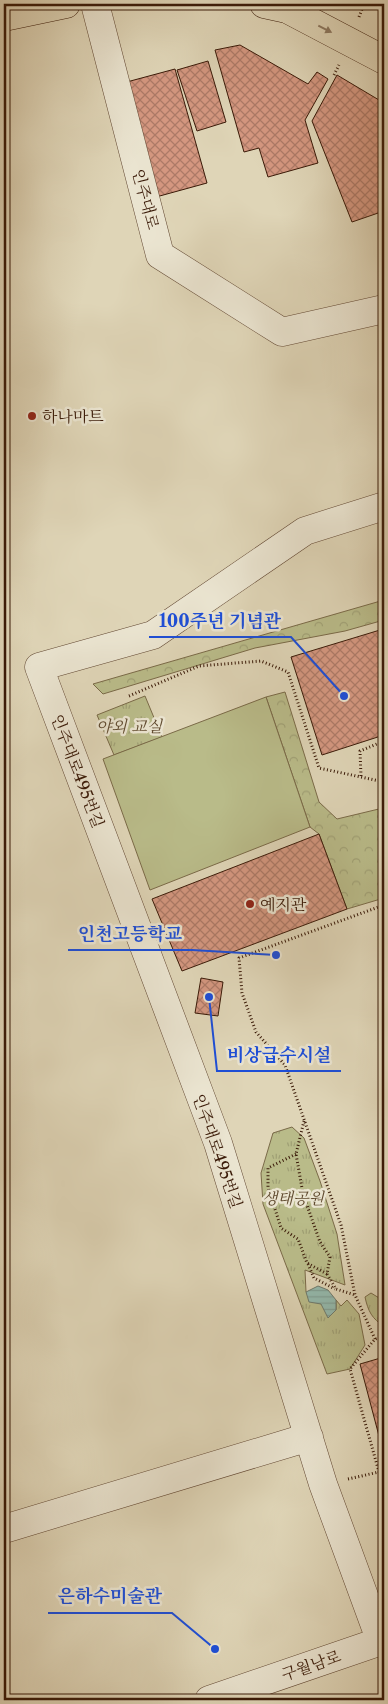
<svg xmlns="http://www.w3.org/2000/svg" width="388" height="1704" viewBox="0 0 388 1704" font-family="'Libre Caslon Text','Noto Serif KR',serif">
	<defs>
		<pattern id="grass-tufts" width="24" height="20" patternUnits="userSpaceOnUse" patternTransform="scale(1.25)"><rect width="24" height="20" fill="#b9bb89"/><path d="M3 7l-1-3M5 7V3M7 7l1-3M15 17l-1-3M17 17v-4M19 17l1-3" fill="none" stroke="#a0a075"/></pattern>
		<pattern id="forest-crowns" width="20" height="18" patternUnits="userSpaceOnUse" patternTransform="scale(1.25)"><rect width="20" height="18" fill="#b9bb89"/><path d="M2 6a3 3 0 1 1 6 0M12 15a3 3 0 1 1 6 0" fill="none" stroke="#a0a075"/></pattern>
		<pattern id="water-rules" width="6" height="5" patternUnits="userSpaceOnUse" patternTransform="scale(1.25)"><rect width="6" height="5" fill="#93b9ad"/><path d="M0 2.5h6" fill="none" stroke="#809e93"/></pattern>
		<pattern id="building-cross-hatch" width="8" height="8" patternUnits="userSpaceOnUse" patternTransform="scale(1.25)"><rect width="8" height="8" fill="#d49780"/><path d="M0 0l8 8M0 8l8-8" fill="none" stroke="#ad7a67"/></pattern>
	</defs>
	<rect width="100%" height="100%" fill="#dfd5b7"/>
	<filter id="stains"><feTurbulence type="fractalNoise" baseFrequency=".004" numOctaves="4"/><feColorMatrix values="0 0 0 0 .2 0 0 0 0 .09 0 0 0 0 .02 0 0 0 .5 -.17"/></filter>
	<radialGradient id="worn" r=".72"><stop offset=".6" stop-color="#630" stop-opacity="0"/><stop offset="1" stop-color="#630" stop-opacity=".3"/></radialGradient>
	<path fill="url(#grass-tufts)" stroke="#7a6a48" d="M145,696l17,41 -48,18 -17,-40z
		M292,1127l12,11 16,43 17,53 8,51 -40,-15 1,22 15,12 15,6v-10l5,6 6,-6 12,14 6,31 -15,24 -23,5 -64,-170 -2,-31 12,-40z
		M371,1293l13,8v25c-12,-7 -16,-15 -19,-29z"/>
	<path fill="url(#forest-crowns)" stroke="#7a6a48" d="M384,600v20l-39,11 -90,17 -152,46 -10,-10z
		M285,692l34,110 18,17 46,-11 1,90 -37,11 -28,-75 -9,-7 -44,-130z"/>
	<path fill="#b9bb89" stroke="#7a6a48" d="M266,697l44,130 -160,63 -47,-131z"/>
	<path fill="url(#water-rules)" stroke="#6f796b" d="M318,1286l10,4 8,10v10l-8,8 -7,-14 -12,-2 -3,-10z"/>
	<path fill="url(#building-cross-hatch)" stroke="#3a1a08" d="M240,45l68,39 9,-12 11,7 -23,41 13,43 -50,14 -9,-29 -15,4 -29,-102z
		M208,61l18,61 -29,9 -20,-61z
		M175,69l32,114 -51,14 -33,-114z
		M337,75l47,28v108l-32,11 -40,-101z
		M380,630l4,15v90l-62,20 -31,-98z
		M319,834l28,75 -165,62 -30,-72z
		M201,978l22,4 -5,34 -23,-3z
		M384,1357v98l-24,-91z"/>
	<g fill="none" stroke-linecap="round" stroke-linejoin="round">
		<defs>
			<path id="minor" d="M95,4l65,251 122,77 102,-23
				M4,1529l305,-92
				M381,1642l-58,-158 -105,-341 -179,-476 114,-32 152,-104 79,-25
				M209,1700l175,-60"/>
			<path id="major" d="M264,4l23,5 97,51
				M4,17l62,-13"/>
		</defs>
		<use href="#minor" stroke="#634934" stroke-width="29"/>
		<use href="#major" stroke="#3a1a08" stroke-width="29"/>
		<path stroke="#3a1a08" stroke-width="3" stroke-dasharray="1 2.5" stroke-linecap="butt" d="M359,17l5,-13
			M334,75l5,-10
			M129,696l70,-30 62,-5 27,11 31,96 65,14
			M361,776l-1,-25 24,-10
			M304,1121l-8,33 7,40 17,48 10,15 -3,17 9,15 19,6
			M296,1154l-28,14v19l13,41 17,11 9,24 20,11
			M308,1264l6,14 21,11
			M375,1339l-20,-44 -14,-70 -56,-160 -29,-33 -14,-39 -3,-35 145,-53
			M379,1472l5,-2
			M348,1479l31,-7 -29,-103 25,-30 9,-2"/>
		<use href="#minor" stroke="#eae4d0" stroke-width="28"/>
		<use href="#major" stroke="#dfd5b7" stroke-width="28"/>
	</g>
	<defs><path id="oneway-solid" d="M-6-.8H1V-3.2L6.5 0L1 3.2V.8H-6Z" transform="scale(1.25)"/></defs>
	<use fill="#8c7860" href="#oneway-solid" transform="translate(325 29) rotate(27)"/>
	<g fill="#8f2418" stroke="#eae4d0" stroke-width="2">
		<circle cx="32" cy="416" r="5"/>
		<circle cx="250" cy="904" r="5"/>
	</g>
	<g text-anchor="middle" stroke-width="5" stroke-linejoin="round" paint-order="stroke">
		<g font-size="16" fill="#3a1a08" stroke="#eae4d0">
			<text transform="translate(146 199) rotate(75)" y="6">인주대로</text>
			<text transform="translate(78 771) rotate(69)" y="6">인주대로495번길</text>
			<text transform="translate(218 1151) rotate(71)" y="6">인주대로495번길</text>
			<text transform="translate(311 1665) rotate(-19)" y="6">구월남로</text>
		</g>
		<g font-size="16" fill="#3a1a08" stroke="#eae4d0" text-anchor="start">
			<text x="42" y="422">하나마트</text>
			<text x="260" y="910">예지관</text>
		</g>
		<g font-size="16" font-style="italic" fill="#604a2f" stroke="#eae4d0">
			<text x="129" y="732">야외 교실</text>
			<text x="293" y="1204">생태공원</text>
		</g>
	</g>
	<path fill="none" stroke="#1d4ed8" stroke-width="2" d="M344 696L291 637H149M276 955L192 950H68M209 997L217 1071H341M215 1649L172 1613H48"/>
	<g fill="#1d4ed8" stroke="#eae4d0" stroke-width="2">
		<circle cx="344" cy="696" r="5"/>
		<circle cx="276" cy="955" r="5"/>
		<circle cx="209" cy="997" r="5"/>
		<circle cx="215" cy="1649" r="5"/>
	</g>
	<g font-size="18" text-anchor="middle" font-weight="bold" fill="#1d4ed8" stroke="#eae4d0" stroke-width="5" stroke-linejoin="round" paint-order="stroke">
		<text x="220" y="627">100주년 기념관</text>
		<text x="130" y="940">인천고등학교</text>
		<text x="279" y="1061">비상급수시설</text>
		<text x="110" y="1602">은하수미술관</text>
	</g>
	<rect width="388" height="1704" fill="none" stroke="#dfd5b7" stroke-width="20"/>
	<rect x="5" y="5" width="378" height="1694" fill="none" stroke="#3a1a08" stroke-width="2.5"/>
	<rect x="10" y="10" width="368" height="1684" fill="none" stroke="#3a1a08"/>
	<rect width="100%" height="100%" filter="url(#stains)"/>
	<rect width="100%" height="100%" fill="url(#worn)"/>
</svg>
